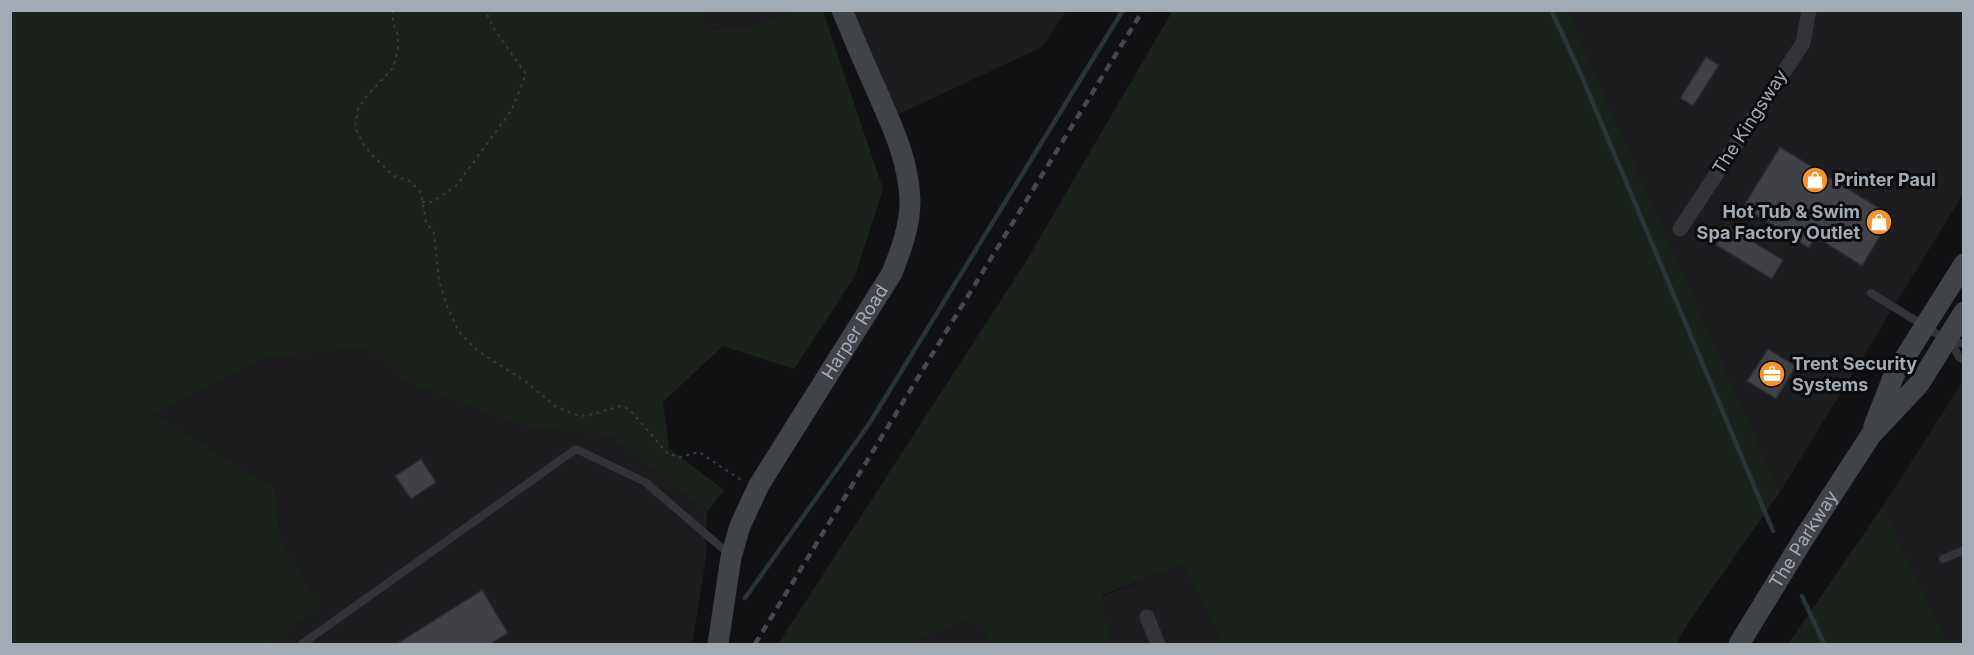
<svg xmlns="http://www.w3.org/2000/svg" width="1974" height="655" viewBox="0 0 1974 655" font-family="Inter,sans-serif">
	<rect width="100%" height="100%" fill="#111113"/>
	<path fill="#1d1d20" d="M696,11h103l-53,16 -37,2z
		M849,11h217l-24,36 -145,68z
		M1568,11h395v183l-183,298z
		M367,349l37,33 122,46 83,8 98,76 -1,46 -14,86h-423l53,-37 -41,-68 -6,-51 -120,-74 111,-56z
		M1963,381v263h-14l-66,-138z
		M1182,565l42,79h-121l8,-3 -9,-45z
		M975,617l14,27h-78z"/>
	<path fill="#1b221b" d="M696,10l13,19 37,-2 53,-16h24l60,178 -28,87 -61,93 -71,-23 -60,56 6,46 55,42 -17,22 -98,-76 -83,-8 -122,-46 -37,-33 -101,9 -111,56 120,74 6,51 41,68 -53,37h-258v-633z
		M1173,10l395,1 212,481 -90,128 -14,24h-452l-42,-79 -80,30 9,46 -8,3h-114l-14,-27 -64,27h-133l247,-381z
		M1883,506l66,138h-161z"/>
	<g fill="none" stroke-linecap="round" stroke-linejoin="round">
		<path stroke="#293438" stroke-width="4.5" d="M1551,10l28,60 194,461
			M1802,596l22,48
			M745,598l124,-174 254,-414"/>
	</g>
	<path fill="#404146" stroke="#2b2c2f" stroke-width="1.5" d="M1706,57l13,8 -26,41 -13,-8z
		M1780,147l112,69 -30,50 -46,-29 -7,11 -66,-41z
		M1727,226l56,34 -11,19 -56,-34z
		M1768,349l28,17 -20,33 -29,-18z
		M421,459l15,23 -25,17 -16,-23z
		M482,590l26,43 -19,12h-94z"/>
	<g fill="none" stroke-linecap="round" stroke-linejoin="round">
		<path stroke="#383b3f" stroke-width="2" stroke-dasharray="3 4.5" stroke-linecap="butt" d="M393,10v13l5,12v14l-5,19 -29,31 -6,10 -3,18 9,18 9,11 21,20 16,5 11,12 5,29 8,11 5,48 7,23 13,28 19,19 47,30 30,25 24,10 10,-1 32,-9 8,3 39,45 13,3 18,-5 42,28
			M422,202h10l24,-16 55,-75 15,-37 -32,-45 -9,-19"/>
		<path stroke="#323438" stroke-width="8" d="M1871,293l81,50 7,14 5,3
			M1952,343h12
			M1943,559l21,-9
			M302,644l274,-195 69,33 84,72"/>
		<path stroke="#323438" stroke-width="15" d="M1680,229l123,-186 6,-33
			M1147,617l11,27"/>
		<g stroke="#404348" stroke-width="21">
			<path d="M1874,426l20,-51 70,-111"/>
			<path id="s1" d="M718,644l13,-87 9,-31 19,-41 133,-212c9,-23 18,-47 18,-72 -1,-38 -16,-71 -31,-105 -13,-29 -25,-57 -37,-86"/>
			<path id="s2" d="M1739,644l65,-106 67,-103 48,-51 45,-72"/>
		</g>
		<path stroke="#45484d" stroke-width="4.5" stroke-dasharray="8 6" stroke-linecap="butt" d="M755,644l388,-634"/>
	</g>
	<defs>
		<symbol id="shop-disc" viewBox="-11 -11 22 22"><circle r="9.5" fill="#f49327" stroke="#0c0c0e"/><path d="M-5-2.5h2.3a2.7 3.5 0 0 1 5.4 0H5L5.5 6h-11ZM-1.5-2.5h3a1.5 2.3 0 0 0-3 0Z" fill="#fff"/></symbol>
		<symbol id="office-disc" viewBox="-11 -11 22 22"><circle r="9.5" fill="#f49327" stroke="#0c0c0e"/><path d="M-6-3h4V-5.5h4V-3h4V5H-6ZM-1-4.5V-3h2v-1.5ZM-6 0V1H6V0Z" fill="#fff"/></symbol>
	</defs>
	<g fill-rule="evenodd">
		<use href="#shop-disc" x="1800" y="165" width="30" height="30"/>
		<use href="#shop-disc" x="1864" y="207" width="30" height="30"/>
		<use href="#office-disc" x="1757" y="359" width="30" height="30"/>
	</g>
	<g text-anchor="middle" stroke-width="6" stroke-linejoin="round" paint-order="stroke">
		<g font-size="18" fill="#a2aab4" stroke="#0c0c0e">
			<text transform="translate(1750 122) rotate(-57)" y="6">The Kingsway</text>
			<text dy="6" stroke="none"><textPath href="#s1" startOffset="346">Harper Road</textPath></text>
			<text dy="6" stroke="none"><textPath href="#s2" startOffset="123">The Parkway</textPath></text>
		</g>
		<g font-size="18" font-weight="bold" fill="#a2aab4" stroke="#0c0c0e" text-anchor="start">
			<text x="1834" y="186">Printer Paul</text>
			<text x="1860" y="218" text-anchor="end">Hot Tub &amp; Swim<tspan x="1860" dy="21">Spa Factory Outlet</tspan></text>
			<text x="1792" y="370">Trent Security<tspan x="1792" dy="21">Systems</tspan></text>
		</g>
	</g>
	<rect width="1974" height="655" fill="none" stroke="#a2aab4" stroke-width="24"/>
</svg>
